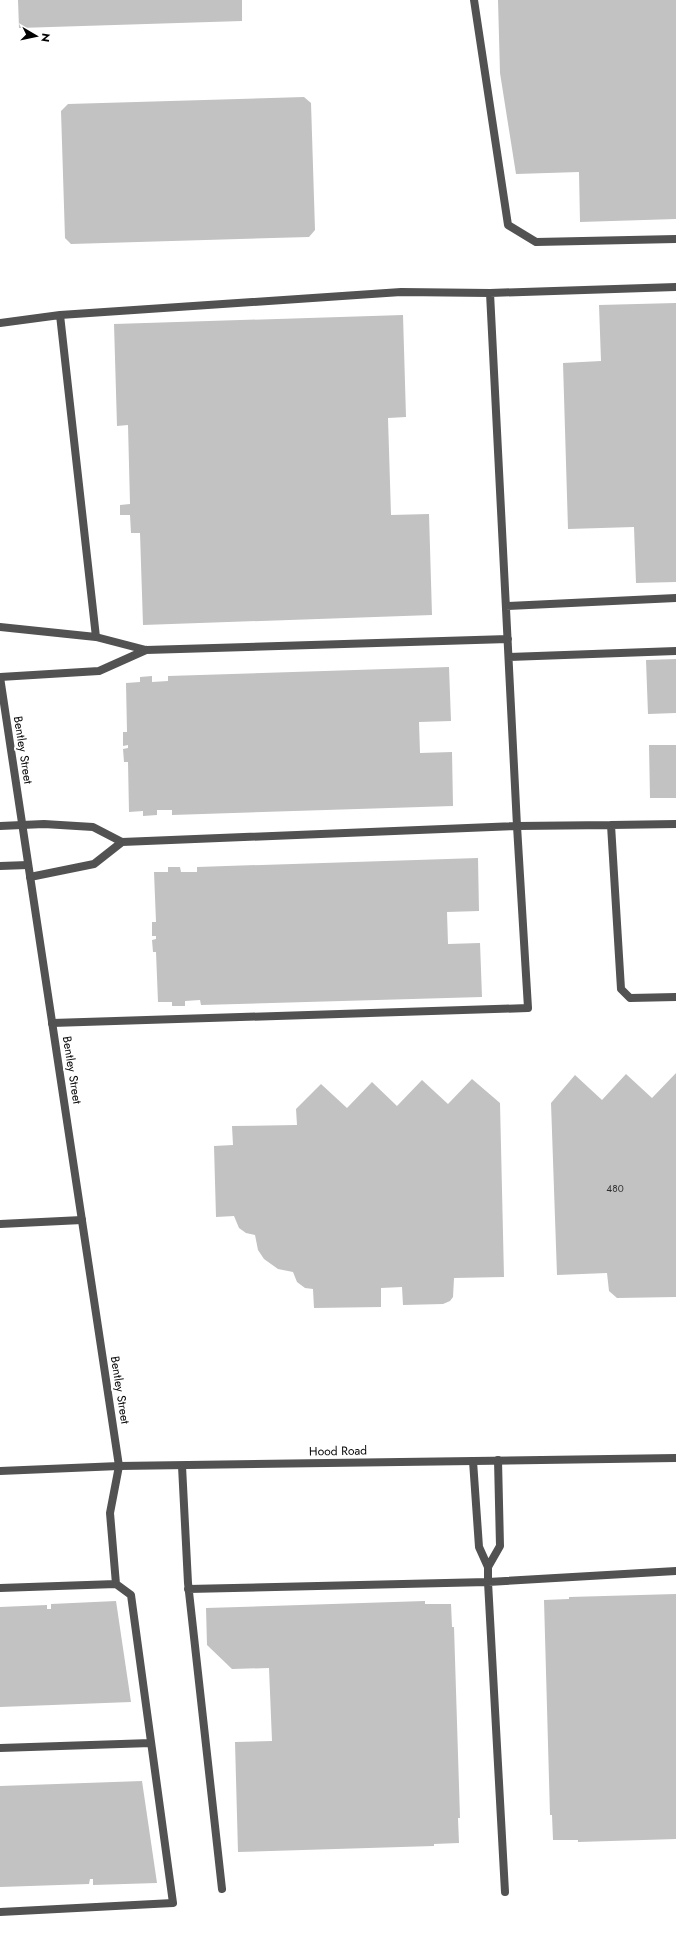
<svg xmlns="http://www.w3.org/2000/svg" width="676" height="1950" viewBox="0 0 676 1950" font-family="Jost,sans-serif">
	<rect width="100%" height="100%" fill="#fff"/>
	<path fill="#c2c2c2" d="M18,0h224v21l-223,7z
		M498,0h178v219l-96,3 -1,-50 -63,2 -16,-101z
		M304,97l7,6 4,127 -6,7 -238,7 -6,-6 -4,-127 7,-7z
		M676,303v279l-40,1 -2,-56 -66,2 -5,-166 38,-2 -2,-56z
		M403,315l3,102 -18,1 3,97 38,-1 3,101 -289,10 -3,-92h-9l-1,-18h-10v-10l10,-1 -2,-79 -11,1 -3,-102z
		M676,659v54l-28,1 -2,-54z
		M449,667l2,54 -32,1 1,31 32,-1 1,54 -281,9v-5h-15v5l-14,1v-5l-14,1 -1,-50h-4l-1,-13 5,-1v-3l-5,1v-14h4l-1,-49 14,-1v-5l12,-1v6l16,-1v-5z
		M649,745h27v53h-26z
		M478,858l1,53 -32,1 1,32 32,-1 2,54 -281,8 -1,-5 -15,1v5h-13v-4h-14l-2,-50h-3l-1,-12 4,-1v-3h-4v-14h4l-2,-50h14v-5h12l1,5h16v-5z
		M676,1073v224l-59,1 -8,-7 -2,-18 -50,2 -6,-172 24,-28 27,25 24,-26 26,24z
		M472,1079l28,24 4,174 -50,1 -1,19 -3,4 -7,3 -40,1 -1,-18 -21,1v19l-67,1 -1,-19 -8,-1 -8,-6 -4,-10 -15,-3 -14,-10 -6,-9 -3,-15 -9,-2 -7,-5 -5,-12 -18,1 -2,-71 19,-1 -1,-19 65,-1 -1,-16 25,-25 26,24 25,-26 25,24 25,-26 26,24z
		M676,1594v245l-98,3v-2h-25l-1,-25h-2l-6,-215 25,-1v-2z
		M116,1601l15,101 -131,5v-100l47,-2v4h4v-5z
		M425,1601v3h26l1,23h2l6,191h-2l1,25 -25,1v2l-196,6 -3,-110 37,-1 -3,-73 -37,1 -25,-24 -1,-37z
		M142,1781l15,102 -64,2v-6h-3l-1,5 -89,3v-101z"/>
	<g fill="none" stroke-linecap="round" stroke-linejoin="round">
		<path stroke="#525252" stroke-width="8" d="M474,0l34,225 28,17 140,-3
			M676,287l-186,6 27,533 94,-1 10,164 9,9 46,-1
			M0,323l60,-8 341,-23 89,1
			M506,606l170,-8
			M0,627l96,10 -36,-322
			M96,637l50,13 362,-11
			M509,657l167,-6
			M0,677l99,-6 47,-21
			M611,825l65,-1
			M0,826l44,-2 49,3 29,15 395,-16 11,182 -476,15
			M0,866l28,-1
			M30,877l64,-13 28,-22
			M0,1224l82,-4
			M182,1466l6,117 34,306
			M488,1567l12,-21 -2,-86
			M116,1584l-6,-71 9,-47
			M0,1588l116,-4 15,11 42,308 -173,9
			M188,1589l300,-7v-15l-9,-20 -6,-86
			M0,1748l151,-5
			M505,1892l-17,-310 188,-11"/>
		<path stroke="#525252" stroke-width="8" d="M0,677l119,789
			M0,1471l119,-5 557,-8"/>
	</g>
	<g text-anchor="middle" stroke-width="4" stroke-linejoin="round" paint-order="stroke">
		<g font-size="10" fill="#303030">
			<text x="615" y="1192">480</text>
		</g>
		<g font-size="12" fill="#000" stroke="#fff">
			<text transform="translate(23 750) rotate(81)" y="4">Bentley Street</text>
			<text transform="translate(72 1070) rotate(81)" y="4">Bentley Street</text>
			<text transform="translate(120 1390) rotate(81)" y="4">Bentley Street</text>
			<text transform="translate(338 1451) rotate(-1)" y="4">Hood Road</text>
		</g>
	</g>
	<g transform="translate(36 36) rotate(99)" stroke="#ffffff" stroke-width="3" paint-order="stroke">
	<path d="M0-3L7 15L0 10L-7 15Z" fill="#000000"/>
	<text y="-6" font-size="11" font-weight="bold" text-anchor="middle" fill="#000000">N</text>
	</g>
</svg>
